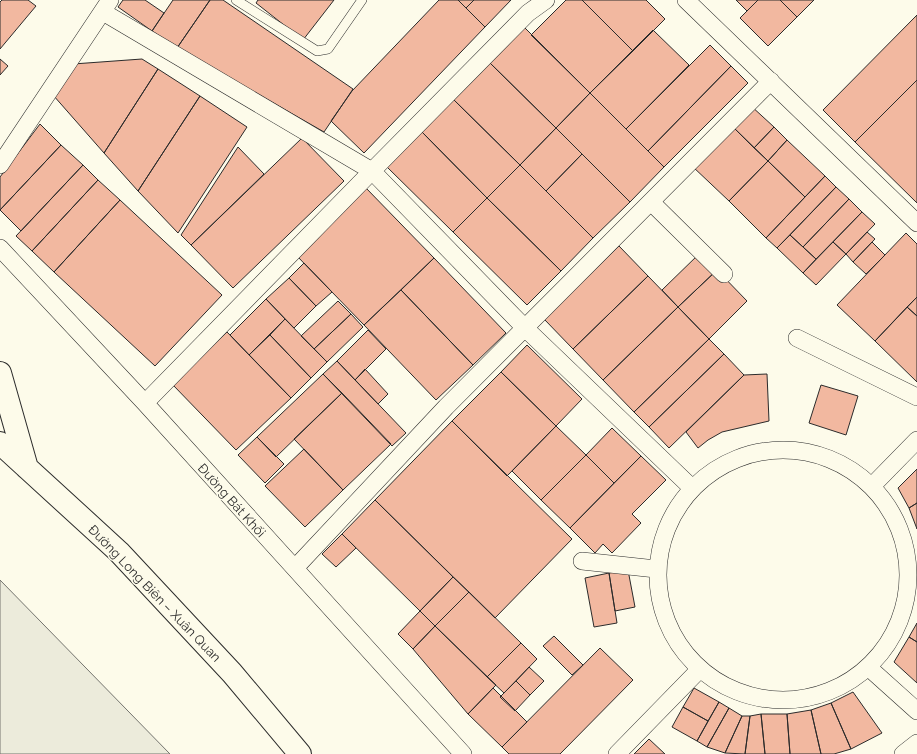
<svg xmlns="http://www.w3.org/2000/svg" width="917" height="754" viewBox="0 0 917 754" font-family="Raleway,sans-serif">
	<rect width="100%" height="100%" fill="#fdfbea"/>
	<path fill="#ecebdb" stroke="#74746e" d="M0,580l170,174h-170z"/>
	<path fill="#f2b8a0" stroke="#2b2b2b" d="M2,0h26l8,6 -36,43v-47z
		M123,0h22l19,13 -12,18 -34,-24z
		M173,0h37l-33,48 -25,-17z
		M210,0h13l130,89 -29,43 -147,-84z
		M258,0h76l-31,40 -47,-37z
		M439,0h19l27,27 -121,126 -33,-32 21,-30z
		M458,0h16l-8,8z
		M474,0h37l-26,27 -19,-19z
		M566,0h16l51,51 -43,42 -59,-58z
		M582,0h64l19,19 -32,32z
		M736,0h22l-11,11z
		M758,0h22l17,17 -29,29 -28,-28z
		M780,0h34l-17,17z
		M917,15v65l-62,62 -32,-32z
		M525,28l65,65 -34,35 -66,-65z
		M653,30l36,35 -63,64 -36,-36z
		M710,45l21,21 -83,85 -22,-22z
		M0,59l8,7 -8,9z
		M142,59l16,10 -54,84 -51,-58 20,-31z
		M490,63l66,65 -36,37 -66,-65z
		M731,66l17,17 -84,84 -16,-16z
		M158,69l42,27 -62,95 -34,-38z
		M917,80v123l-62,-61z
		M590,93l74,74 -34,35 -74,-74z
		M200,96l47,31 -69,106 -40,-42z
		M454,100l66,65 -33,33 -65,-66z
		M750,105l24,22 -20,21 -23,-23z
		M40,124l21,21 -61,65v-33z
		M731,125l37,36 -39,40 -37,-35z
		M774,127l13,13 -19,21 -14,-13z
		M556,128l26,26 -36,37 -26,-26z
		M422,132l65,66 -34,34 -66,-65z
		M302,138l42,43 -111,107 -42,-43z
		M787,140l38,36 -20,21 -37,-36z
		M61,145l22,20 -62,66 -21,-21z
		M238,147l26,27 -73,71 -10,-10z
		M582,154l48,48 -37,36 -47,-47z
		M768,161l37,36 -39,41 -37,-37z
		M83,165l15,15 -66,71 -16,-15z
		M520,165l73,73 -32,33 -74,-73z
		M825,176l11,11 -59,61 -11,-10z
		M98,180l22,20 -66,72 -22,-21z
		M365,187l69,71 -70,67 -68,-70z
		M836,187l13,12 -46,48 -13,-12z
		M487,198l74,73 -34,34 -74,-73z
		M849,199l13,13 -46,47 -13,-12z
		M120,200l102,95 -67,71 -101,-94z
		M862,212l13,12 -29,30 -13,-12z
		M867,232l8,7 -22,23 -7,-8z
		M906,233l11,11v53l-42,44 -38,-36z
		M790,235l26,24 -13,14 -26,-25z
		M833,242l13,12 -30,31 -13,-12z
		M872,242l13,13 -19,19 -13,-12z
		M619,246l29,30 -75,73 -29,-30z
		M700,253l17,17 -39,37 -16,-17z
		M434,258l72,75 -33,32 -72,-75z
		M304,263l28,29 -16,14 -27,-28z
		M717,270l30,31 -38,38 -31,-32z
		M648,276l30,31 -75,73 -30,-31z
		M289,278l27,28 -22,22 -28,-29z
		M401,290l72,75 -37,35 -72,-75z
		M917,297v19l-10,-9z
		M266,299l19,20 -36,36 -19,-20z
		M338,301l13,13 -37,35 -13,-13z
		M678,307l31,32 -75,73 -31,-32z
		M907,307l10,9v66l-42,-41z
		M351,314l12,13 -36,35 -13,-13z
		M285,319l42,43 -16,16 -41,-43z
		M368,330l18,19 -31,31 -18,-19z
		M227,332l64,66 -55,52 -64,-66z
		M270,335l41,43 -20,20 -42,-43z
		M709,339l15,15 -75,73 -15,-15z
		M527,345l55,54 -26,27 -55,-54z
		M724,354l20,21 -75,73 -20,-21z
		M337,361l69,72 -14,13 -69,-72z
		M365,369l23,25 -10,10 -23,-24z
		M501,372l55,54 -49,50 -55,-55z
		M323,374l19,19 -66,64 -19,-20z
		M767,374l2,47 -47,11 -14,8 -10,8 -12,-16 58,-57z
		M821,385l37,11 -12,39 -37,-12z
		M342,393l49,51 -48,46 -49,-51z
		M452,421l120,118 -77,79 -120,-118z
		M556,426l30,29 -45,45 -29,-29z
		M612,428l29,28 -27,27 -28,-28z
		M257,437l27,27 -19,19 -27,-28z
		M304,449l39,41 -38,37 -40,-41z
		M586,455l28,28 -44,45 -29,-28z
		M641,456l25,24 -34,34 9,9 -29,30 -9,-9 -8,9 -25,-25z
		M917,469v34l-8,5 -11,-20z
		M375,500l78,77 -33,34 -78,-77z
		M917,503v26l-8,-21z
		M342,534l14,14 -20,19 -14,-13z
		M628,570l7,37 -20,4 -6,-38z
		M609,573l8,50 -23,4 -9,-49z
		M453,577l16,15 -34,34 -15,-15z
		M469,592l52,51 -34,34 -52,-51z
		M420,611l15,15 -22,23 -15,-15z
		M917,623v19l-8,-5z
		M435,626l61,59 -28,29 -55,-65z
		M554,636l29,29 -11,10 -29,-29z
		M909,637l8,5v41l-23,-21z
		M521,643l16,16 -33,34 -17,-16z
		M600,648l33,32 -73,74h-51l-7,-7z
		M529,667l15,14 -14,14 -14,-14z
		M516,681l14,14 -15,16 -15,-14z
		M493,688l34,34 -25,25 -34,-33z
		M694,688l25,14 -11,19 -25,-14z
		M853,692l29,41 -31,16 -20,-46z
		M719,702l10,6 -22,39 -10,-6z
		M831,703l20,46 -17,5h-13l-10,-44z
		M683,707l25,14 -11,20 -25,-14z
		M729,708l13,8 -17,37 -18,-6z
		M811,710l10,44h-31l-3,-40z
		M761,714h26l3,40h-25z
		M761,714l4,40h-20l5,-38z
		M742,716h8l-5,38 -20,-1z
		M649,739l16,15h-31z"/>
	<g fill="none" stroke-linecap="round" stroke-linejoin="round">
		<defs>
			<path id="lane" d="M236,0l81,51 11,-2 34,-49"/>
			<path id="street" d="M686,0l231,223
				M103,12l269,159 153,157 167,160
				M0,165l110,-165
				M651,202l73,72
				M0,248l145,155 318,351
				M797,338l120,59
				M145,403l227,-232 156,-158 18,-13
				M658 575a125 125 0 1 1 250 0a125 125 0 1 1-250 0Z
				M872,486l45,-46
				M582,561l74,8
				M295,568l151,-161 325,-326
				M868,667l49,44
				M617,754l82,-84
				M903,754l14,-11"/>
			<path id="primary" d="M0,373l27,95
				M0,443l119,109 113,121 68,81"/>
		</defs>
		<use href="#lane" stroke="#2b2b2b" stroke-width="10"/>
		<use href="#street" stroke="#2b2b2b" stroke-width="18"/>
		<use href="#primary" stroke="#2b2b2b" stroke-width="24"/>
		<use href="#lane" stroke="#fdfbea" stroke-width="9"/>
		<use href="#street" stroke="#fdfbea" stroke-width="17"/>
		<use href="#primary" stroke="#fdfbea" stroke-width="22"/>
	</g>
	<g text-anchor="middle" stroke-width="3" stroke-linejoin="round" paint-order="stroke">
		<g font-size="13" fill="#2b2b2b" stroke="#fdfbea">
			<text transform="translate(232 500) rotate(48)" y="5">Đường Bát Khối</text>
			<text transform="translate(155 593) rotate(46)" y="5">Đường Long Biên – Xuân Quan</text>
		</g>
	</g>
</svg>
